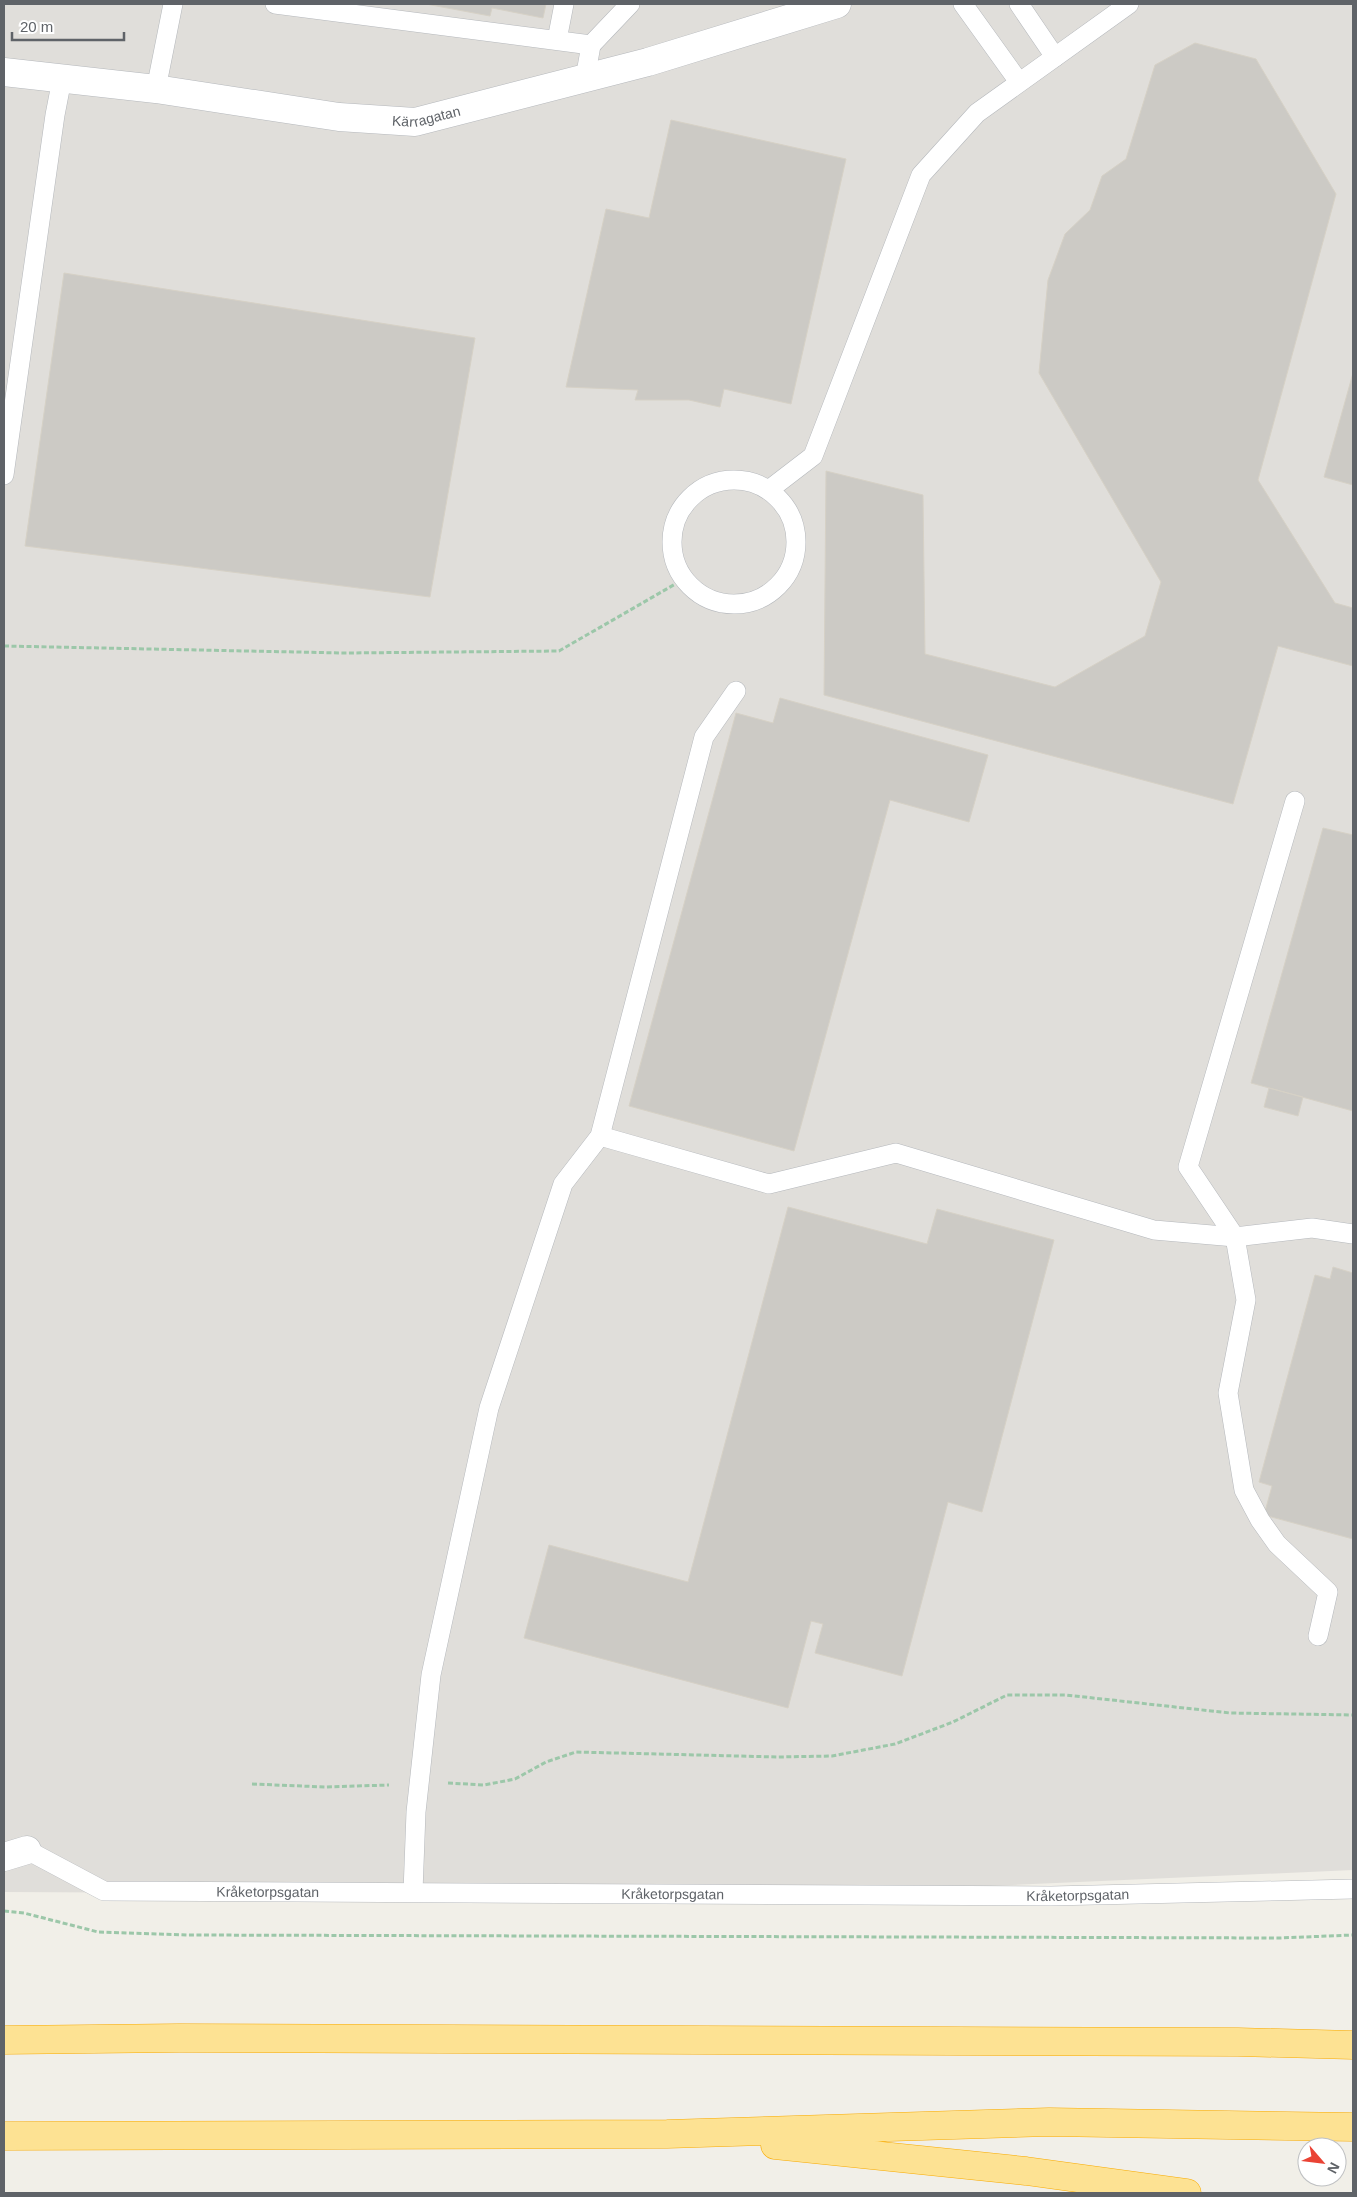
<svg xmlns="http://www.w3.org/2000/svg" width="1357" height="2197" viewBox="0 0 1357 2197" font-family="Helvetica,sans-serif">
	<rect width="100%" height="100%" fill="#f1efe8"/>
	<path fill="#e0deda" d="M4,4h1349v1866l-593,26 -756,-4z"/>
	<path fill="#cccac5" stroke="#d6d1c6" d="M426,4h120l-3,14 -51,-10 -2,8z
		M1195,43l61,16 80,135 -78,286 77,123 18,5v58l-75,-20 -45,158 -409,-109 2,-224 97,24 2,159 130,33 90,-51 16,-54 -122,-209 9,-93 17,-46 25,-24 12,-34 24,-17 29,-94z
		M671,120l175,39 -55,245 -67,-15 -4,18 -31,-7h-54l3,-10 -72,-3 40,-178 43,9z
		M64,273l411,65 -45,259 -405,-51z
		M1353,373v112l-29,-8z
		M780,698l208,57 -19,67 -79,-22 -96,351 -165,-45 107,-393 37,10z
		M1323,828l30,7v276l-102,-28z
		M1269,1088l34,9 -5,19 -34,-9z
		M788,1207l139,37 10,-35 117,31 -72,272 -34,-10 -46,174 -87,-23 8,-29 -12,-3 -23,87 -264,-70 25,-93 139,37z
		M1333,1267l20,6v266l-89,-24 8,-29 -13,-4 56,-207 15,4z"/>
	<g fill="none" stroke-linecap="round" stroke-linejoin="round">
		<defs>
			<g id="service">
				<path d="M275,4l316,41 -6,34"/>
				<path d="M963,4l56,78"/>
				<path d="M1019,4l36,53"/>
				<path d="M557,40l7,-36"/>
				<path d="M591,45l39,-41"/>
				<path d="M156,89l17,-85"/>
				<path d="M4,475l51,-360 7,-36"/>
				<circle cx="734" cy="542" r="62"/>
				<path d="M770,489l43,-33 108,-281 56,-62 152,-109"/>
				<path d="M1295,801l-107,366 47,70 11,63 -18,93 16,97 16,30 17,24 51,48 -10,44"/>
				<path d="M600,1136l169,48 127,-31 258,77 81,7 77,-9 41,6"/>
				<path id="s1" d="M27,1850l77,41 947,5 302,-7"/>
				<path d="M413,1892l3,-80 15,-137 58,-267 74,-224 37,-48 104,-399 32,-46"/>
			</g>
			<g id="minor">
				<path id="s2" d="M4,72l152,17 183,28 76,5 233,-60 189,-58"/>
				<path d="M4,1857l23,-7"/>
			</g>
			<path id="motorway" d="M4,2040l175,-2 1059,4 115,3
				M4,2136l663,-2 382,-12 304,5
				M775,2145l251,26 161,22"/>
		</defs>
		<use href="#service" stroke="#b5b8bc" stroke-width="20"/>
		<use href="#minor" stroke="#b5b8bc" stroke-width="29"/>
		<use href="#motorway" stroke="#f9ab00" stroke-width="29"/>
		<path stroke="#9cc7a9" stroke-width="3" stroke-dasharray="5 2.5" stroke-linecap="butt" d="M4,646l340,7 215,-2 125,-72
			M448,1783l36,2 31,-6 31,-17 30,-10 202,5 54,-1 63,-12 58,-22 54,-27h59l164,18 123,2
			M252,1784l73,3 64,-2
			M4,1911l20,2 74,19 90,3 1091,3 74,-3"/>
		<use href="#service" stroke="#fff" stroke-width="19"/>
		<use href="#minor" stroke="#fff" stroke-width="28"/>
		<use href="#motorway" stroke="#fde293" stroke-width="28"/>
	</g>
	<g text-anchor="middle" stroke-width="4" stroke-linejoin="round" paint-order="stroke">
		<g font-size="14" fill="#5f6368" stroke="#fff">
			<text dy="5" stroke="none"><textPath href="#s2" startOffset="426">Kärragatan</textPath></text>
			<text dy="5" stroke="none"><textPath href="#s1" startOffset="251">Kråketorpsgatan</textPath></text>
			<text dy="5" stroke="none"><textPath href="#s1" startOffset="656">Kråketorpsgatan</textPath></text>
			<text dy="5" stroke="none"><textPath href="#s1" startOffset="1061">Kråketorpsgatan</textPath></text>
		</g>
	</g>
	<rect width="1357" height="2197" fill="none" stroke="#5f6368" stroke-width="10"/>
	<g transform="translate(1322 2162) rotate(118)"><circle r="24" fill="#ffffff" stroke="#bfc1c3"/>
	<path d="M0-4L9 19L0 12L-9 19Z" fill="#ea4335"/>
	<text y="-8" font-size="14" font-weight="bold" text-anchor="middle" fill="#5f6368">N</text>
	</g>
	<path d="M12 32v8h112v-8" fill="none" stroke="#5f6368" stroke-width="2.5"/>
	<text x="20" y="32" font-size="15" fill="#5f6368" stroke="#ffffff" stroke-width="4" paint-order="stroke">20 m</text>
</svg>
